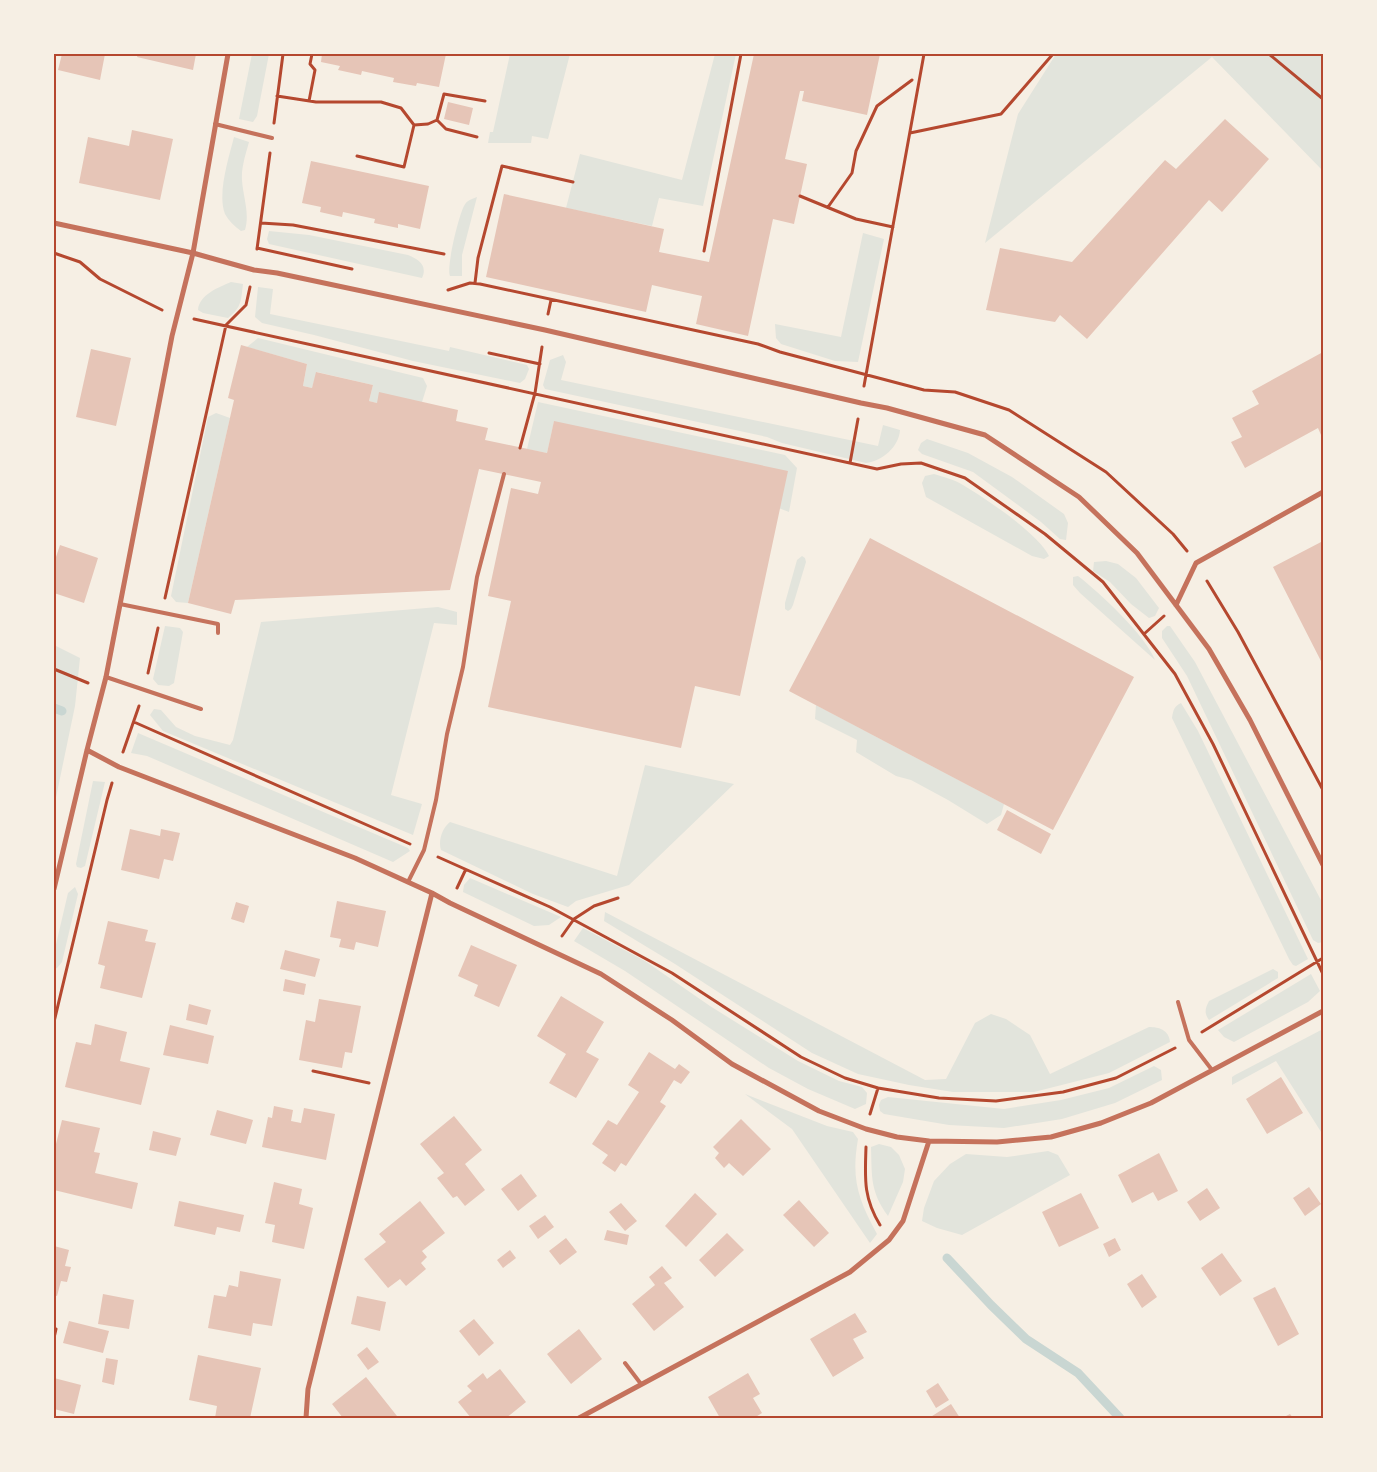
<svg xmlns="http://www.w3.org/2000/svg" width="1377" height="1472" viewBox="0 0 1377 1472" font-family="Signika,sans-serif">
	<rect width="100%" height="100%" fill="#f6efe4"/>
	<path fill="#e2e4dc" d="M252,54h17l-12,62 -4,6 -14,-3z
		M510,54h60l-22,85 -16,-3 -1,7h-43l2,-11h3z
		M715,54h21l-33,152 -44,-8 -7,28 -86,-18 14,-54 102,26z
		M1056,54h267v117l-111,-114 -227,186 33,-129z
		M234,137l15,5c-3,11 -8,26 -7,38 1,17 8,33 3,50l-4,1c-7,-5 -12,-10 -16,-17 -8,-20 4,-57 9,-77z
		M477,197l-15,58v21h-12c-4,-9 9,-61 14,-70 3,-6 8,-7 13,-9z
		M269,231l40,4 99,20c10,4 20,10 14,23l-153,-34 -2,-5z
		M863,233l21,6 -26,123 -23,-1 -54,-17 -5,-6 -1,-14 66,13z
		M231,282l12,2c-2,16 -1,23 -15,34l-25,-5 -5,-3c1,-15 21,-23 33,-28z
		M258,287l15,2 -3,25 179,37 1,-4 77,18 2,4 -4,10 -5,4 -107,-22 -99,-26 -52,-12 -7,-6z
		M258,338l165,40 4,8 -5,16 -45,1 -8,-2 4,-16 -56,-13 -5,16 -9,-2 4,-22 -60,-17z
		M563,355l3,7 -5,18 317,66 5,-21 17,5c-1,17 -18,31 -34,33l-84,-20 -15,-6 -222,-48 -2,-4 7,-25z
		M538,402l247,53 12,13 -8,44 -235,-90 -7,31 -20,-4z
		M216,413l14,5 -42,185 -12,-1 -5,-6 37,-179z
		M927,439l41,14 44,24 52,37 4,9 -2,17 -6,-1 -19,-17 -68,-50 -51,-18 -4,-4 3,-7z
		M934,474c9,3 20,5 29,11 22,13 76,49 86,71l-5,3 -12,-3 -106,-59 -4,-14 3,-7z
		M802,556l3,2 1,4 -13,43 -2,4 -3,2 -3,-2v-6l12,-43z
		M1106,561l12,3 18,14 23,30 -4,8 -6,2 -18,-14 -21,-22 -17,-11 1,-9z
		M1078,576c21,16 68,60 77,84l-75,-67 -7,-8v-8z
		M438,607l19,5v13l-23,-2 -43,172 31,9 -9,31 -250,-104 -13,-16 4,-6 7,1 15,17 19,9 35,9 3,-5 28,-118z
		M165,626l15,2 3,4 -9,51 -5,3 -11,-1 -5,-6z
		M1167,626h3l25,36 128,242v38l-5,1 -5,-3 -126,-264 -25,-38v-7z
		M54,645l26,13 -5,48 -21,101z
		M1181,703l17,28 110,228 -12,7 -3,-1 -4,-6 -117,-241c1,-7 2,-12 9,-15z
		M816,705l188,99 -3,11 -14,9 -39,-24 -37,-20 -15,-4 -40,-24 1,-12 -42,-21z
		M138,733l270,115 2,3 -17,11 -246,-106 -16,-3z
		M645,765l89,19 -105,101 -53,16 -8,6 -35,-13 -92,-44c-3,-9 1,-22 9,-28l167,54z
		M93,781l12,1 -20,84 -4,2 -4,-1 -1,-3z
		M470,878l91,39 -12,8 -15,1 -71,-34 1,-7z
		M75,887l3,7 -16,68 -5,6 -3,1v-16l14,-60z
		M605,912l320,168 21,-1 29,-56 16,-9 15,5 24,16 20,39 99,-47c10,0 20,3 21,15l-61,31 -75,19h-81l-44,-7 -51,-11 -46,-21 -137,-89 -71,-43z
		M583,928l62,33 65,45 88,55 41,20 23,6 5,6 -1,11 -11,5 -47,-20 -39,-21 -144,-97 -51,-30z
		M1273,969l5,3v6l-69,42c-5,-7 -4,-11 0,-19z
		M1311,974l9,17 -12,11 -74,40 -10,-5 -6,-7z
		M1323,1029v106l-47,-74 -44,24v-8l3,-2z
		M1154,1066l7,4 1,10 -47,23 -53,16 -58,9 -55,-3 -65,-11 -4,-3 -1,-6 2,-5 7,-3 116,12 57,-9 48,-12z
		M745,1094l82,32 26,6 5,7c-7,40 0,60 19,95l-7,9 -78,-114z
		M879,1144l12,3 8,8 6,14 -2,13 -15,34c-18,-25 -16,-39 -17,-69z
		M1048,1151l10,4 12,20 -108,60 -25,-7 -15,-7 2,-13 10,-27 16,-17 16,-10 41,3z"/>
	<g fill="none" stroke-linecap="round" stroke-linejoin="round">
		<path stroke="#c9d6d2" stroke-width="9" d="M54,708l8,3
			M947,1258l44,47 35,34 52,34 42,45"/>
	</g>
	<path fill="#e6c5b7" d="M62,54h43l-5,26 -42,-10z
		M138,54h58l-3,16 -56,-13z
		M322,54h124l-7,33 -22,-4 -1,3 -23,-4 1,-4 -32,-7 -1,4 -23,-5 2,-4 -19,-4z
		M754,54h126l-13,61 -65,-14 2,-10h-4l-15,68 22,5 -13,60 -21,-5 -25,117 -52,-12 6,-28 -28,-6 -22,-5 -6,27 -160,-35 18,-83 160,35 -5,23 50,10z
		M448,102l25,6 -4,17 -25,-6z
		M1225,119l44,40 -47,53 -13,-12 -122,139 -27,-24 -5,7 -69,-12 14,-62 72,14 93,-102 11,9z
		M132,130l41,9 -13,61 -81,-17 9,-46 41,9z
		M311,161l118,25 -9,43 -22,-5v4l-24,-5 1,-4 -32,-7 -1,5 -22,-5 1,-5 -19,-4z
		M241,345l66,19 -4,22 9,2 4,-16 57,13 -4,16 8,2 2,-11 79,18 -2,11 32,7 -3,12 62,13 7,-32 234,50 -48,225 -45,-10 -14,62 -193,-41 23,-106 -23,-5 23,-108 27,6 3,-12 -62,-13 -29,121 -215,10 -4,14 -43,-11 46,-203 -6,-2z
		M91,349l40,9 -15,68 -40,-9z
		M1323,352v82l-2,1 -3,-7 -73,40 -14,-26 11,-5 -10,-19 27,-14 -7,-13z
		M870,538l264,139 -81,153 -264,-139z
		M1323,541v124l-50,-98z
		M60,545l38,13 -14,45 -30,-10v-30z
		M1007,810l44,24 -10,20 -44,-24z
		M130,829l30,7 1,-7 19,4 -7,28 -9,-2 -5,20 -38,-9z
		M337,901l49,10 -8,36 -22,-5 -2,8 -15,-3 2,-8 -11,-2z
		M236,902l13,4 -5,17 -13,-4z
		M108,921l40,9 -3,11 11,2 -14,55 -42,-10 5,-22 -7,-2z
		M471,945l46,20 -18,42 -25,-11 4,-11 -20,-9z
		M285,950l35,9 -5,18 -35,-8z
		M285,979l21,5 -2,11 -21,-4z
		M561,996l43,26 -18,30 13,7 -23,39 -27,-15 17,-29 -29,-18z
		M319,999l42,7 -9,47 -7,-1 -3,16 -43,-8 7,-40 9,2z
		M189,1004l22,6 -4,15 -21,-5z
		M95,1024l32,8 -7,29 30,7 -9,37 -76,-18 11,-45 15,3z
		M170,1025l44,11 -6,28 -45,-9z
		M649,1052l26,17 4,-5 11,8 -9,12 -7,-4 -14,22 6,4 -40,60 -5,-3 -6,9 -13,-9 6,-8 -16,-11 16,-24 9,5 22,-33 -11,-7z
		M1281,1077l22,36 -36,21 -21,-35z
		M274,1106l19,4 -2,11 10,2 3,-15 31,6 -9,46 -64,-13 6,-30 4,1z
		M217,1110l36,10 -7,24 -36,-9z
		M454,1116l28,34 -17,14 20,26 -20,16 -8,-10 -4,2 -16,-20 7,-5 -24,-29z
		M741,1119l30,30 -28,27 -14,-13 -5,5 -9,-10 4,-5 -6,-6z
		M62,1120l38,8 -6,24 6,1 -5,20 43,10 -6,26 -78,-19v-38z
		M153,1131l28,7 -5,18 -27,-6z
		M1159,1153l19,38 -20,10 -5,-9 -21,11 -14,-28z
		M521,1174l16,22 -19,15 -17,-22z
		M274,1182l28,7 -3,15 14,4 -9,41 -32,-7 3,-17 -10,-2z
		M1309,1187l12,17 -16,12 -12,-18z
		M1207,1188l13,20 -20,13 -13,-19z
		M695,1193l22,21 -31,33 -21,-21z
		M1081,1193l18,35 -40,19 -17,-35z
		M799,1200l30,33 -15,14 -31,-32z
		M179,1201l65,14 -4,17 -23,-5 -2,8 -41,-9z
		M420,1201l25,32 -23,18 5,6 -6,6 5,6 -20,17 -6,-7 -12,9 -24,-29 22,-17 -7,-8z
		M621,1203l16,18 -12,10 -16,-19z
		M545,1215l9,12 -16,12 -9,-13z
		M607,1230l22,5 -2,10 -23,-5z
		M727,1233l17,17 -29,27 -16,-17z
		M566,1238l11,14 -17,13 -11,-14z
		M1115,1238l6,12 -12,7 -6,-13z
		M54,1246l15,4 -4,16 6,1 -4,15 -6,-1 -4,15 -3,-1z
		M510,1250l6,8 -13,10 -6,-8z
		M1222,1253l20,28 -22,15 -19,-28z
		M662,1266l10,12 -8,5 20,24 -30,24 -22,-27 23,-19 -6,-8z
		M240,1271l41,8 -9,47 -19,-3 -2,13 -43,-8 6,-33 12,2 3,-12 9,2z
		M1142,1274l15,23 -15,11 -15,-24z
		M1275,1287l24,47 -21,12 -25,-48z
		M103,1294l31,6 -5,29 -31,-5z
		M357,1296l29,6 -6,29 -29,-7z
		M855,1313l12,19 -14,7 11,19 -31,19 -23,-38z
		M474,1319l20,24 -15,13 -20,-25z
		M69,1321l40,10 -6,22 -40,-10z
		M579,1329l23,30 -31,25 -24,-30z
		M367,1347l12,15 -11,8 -11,-15z
		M198,1355l63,13 -11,50h-35l2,-12 -28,-6z
		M106,1358l12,2 -4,25 -12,-3z
		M500,1369l26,33 -20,16h-35l-13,-16 14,-11 -5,-5 16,-13 4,6z
		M748,1373l12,21 -7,4 9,15 -8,5h-34l-12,-21z
		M366,1377l31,39 -3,2h-51l-11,-14z
		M54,1378l27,7 -7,29 -20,-5z
		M938,1383l11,17 -13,8 -10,-17z
		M951,1404l9,14h-31z
		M1290,1414l3,4h-11z"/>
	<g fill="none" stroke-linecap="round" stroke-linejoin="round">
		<path stroke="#b5482f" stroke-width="3" d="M1269,54l54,45
			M277,96l39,6h65l20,6 13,17 -10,42 -47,-11
			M309,101l6,-31 -5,-6 2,-10
			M437,120l7,-26 41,7
			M274,123l9,-69
			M414,125l14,-1 9,-4 9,9 31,8
			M910,133l91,-19 52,-60
			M800,196l56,23 37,8
			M828,207l24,-34 4,-22 21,-45 35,-26
			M261,223l32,2 151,29
			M257,248l95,21
			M257,249l13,-96
			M704,251l37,-197
			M54,253l26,9 20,17 62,31
			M475,283l3,-25 24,-92 71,16
			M448,290l22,-7 10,1 278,60 22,8 144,38 31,2 54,18 97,62 67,62 14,17
			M548,314l3,-14
			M194,319l683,150 24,-5 20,-1 44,15 80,56 58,48 72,92 38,70 110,230
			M489,353l51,11
			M864,386l60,-332
			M520,448l15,-55 7,-46
			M850,463l8,-44
			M1207,581l31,51 85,158
			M165,598l61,-273 20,-20 4,-18
			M1144,634l20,-18
			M54,669l34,14
			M148,673l10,-45
			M134,722l276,122
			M123,752l16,-46
			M438,857l112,50 122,66 129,84 44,21 33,10 61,10 57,3 67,-9 53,-14 59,-30
			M457,888l8,-17
			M562,936l12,-17 20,-13 24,-8
			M54,1022l53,-222 5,-17
			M1202,1032l121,-74
			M313,1071l56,12
			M870,1114l8,-26
			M866,1147c-1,31 -3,50 14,78
			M54,1338l2,-9"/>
		<path stroke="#c5725c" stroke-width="4" d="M215,124l57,14
			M120,604l98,20v9
			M106,677l95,32
			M408,882l16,-32 12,-50 11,-66 16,-67 14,-90 27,-103
			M1178,1002l11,38 23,30
			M625,1363l16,21"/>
		<path stroke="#c5725c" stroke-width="5" d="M54,223l139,30 61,17 23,3 268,57 316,73 26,5 98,27 94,62 58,56 72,96 41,71 73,145
			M1176,605l20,-42 127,-71
			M87,750l32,17 236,91 77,35 18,10 151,71 71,46 60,44 87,47 47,18 31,8 32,4
			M54,889l33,-139 19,-73 66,-341 21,-83 35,-199
			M306,1418l2,-29 124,-496
			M579,1418l271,-146 39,-32 14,-19 26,-80 68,1 54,-5 50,-14 50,-20 172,-92"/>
	</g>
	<rect width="1377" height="1472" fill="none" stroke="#f6efe4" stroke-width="110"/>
	<rect x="55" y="55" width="1267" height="1362" fill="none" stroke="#b5482f" stroke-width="2"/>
</svg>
